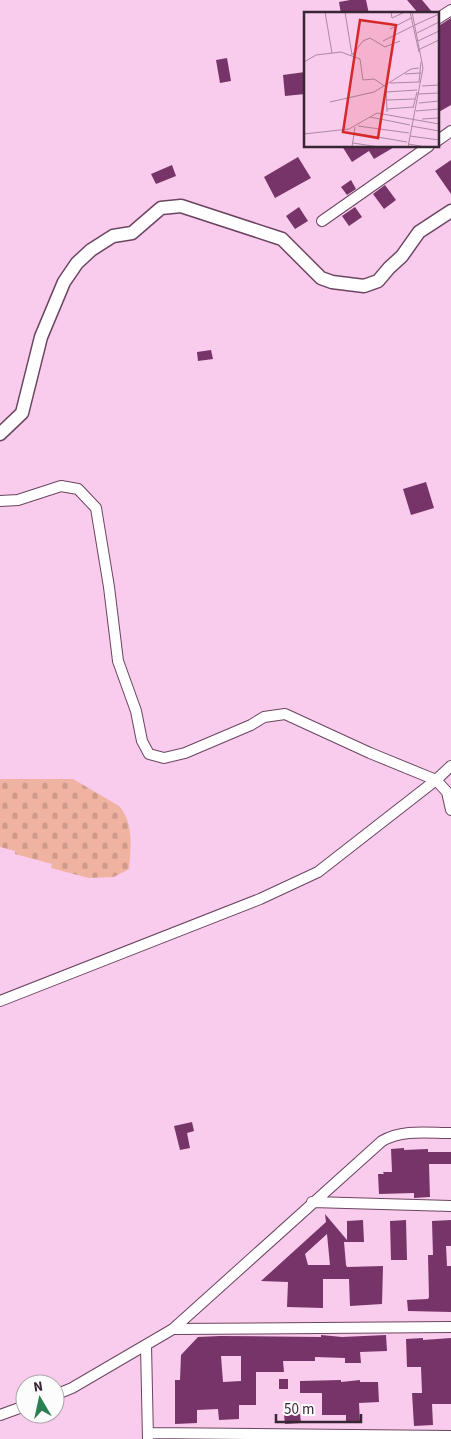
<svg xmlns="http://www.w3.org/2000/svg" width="451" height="1439" viewBox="0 0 451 1439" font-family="'Source Sans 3',sans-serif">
	<defs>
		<pattern id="cemetery-stones" width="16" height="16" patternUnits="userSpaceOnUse" patternTransform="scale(1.25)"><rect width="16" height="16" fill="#f0b3a1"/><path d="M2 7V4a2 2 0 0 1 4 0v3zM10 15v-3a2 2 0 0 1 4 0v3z" fill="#ce9a8b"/></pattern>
	</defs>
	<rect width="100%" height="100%" fill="#f9cbec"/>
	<path fill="url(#cemetery-stones)" d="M0,779h73l46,27c15,17 12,42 10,63l-15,8 -25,1 -38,-10 1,-4 -37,-10v-3l-15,-4z"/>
	<path fill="#773468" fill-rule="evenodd" d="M350,0h16l3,14h-28l-2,-12z
		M407,0h15l11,13 -14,1z
		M451,18v87l-14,8v-86z
		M227,58l4,23 -11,2 -4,-23z
		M305,72v22l-20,2 -2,-21z
		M342,146h54l-22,13 -5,-8 -17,11z
		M298,157l13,21 -36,20 -11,-21z
		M451,160v34l-16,-23z
		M172,165l4,11 -20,8 -5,-10z
		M351,180l5,9 -9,6 -6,-8z
		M385,185l11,15 -12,9 -11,-15z
		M299,207l9,14 -13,8 -9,-13z
		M355,207l7,10 -13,9 -7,-10z
		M211,350l2,9 -15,2 -1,-9z
		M426,482l8,26 -23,7 -8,-26z
		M192,1122l2,9 -7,2 3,15 -10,2 -6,-24z
		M404,1148v2l24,-1v3h23v12h-22l1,33 -16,1v-5l-35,1 -1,-20h6l-1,-2h9l-1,-23z
		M325,1214l22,26v-19l16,-1 1,22h-20l2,23 1,2 36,-1 -1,38 -32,2 -1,-27h-26v29l-36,-1 1,-25 -27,-1 65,-59zM327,1234l3,31h-22l-3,-11z
		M406,1220l1,40h-16l-1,-39z
		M451,1220v26h-5l1,20h4v46l-43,-1 -1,-11 21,-1 1,-2 -1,-42h5l-1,-34z
		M321,1335l21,2 44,-2 1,16 -27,1 1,11h-16v-5l-30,-1v4h-32l1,11h-28v33h-17v14l-20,1 -1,-11 -21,1v13l-22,1v-44h5l1,-25 17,-18 22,-1 101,1zM221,1356h20v25l-18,1z
		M423,1338v2l28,-2v66h-19l1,21 -19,1 -2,-33h10l-1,-26h-14l-1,-28z
		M279,1379h9v10h-9z
		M341,1380v2l19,-2v2h18l1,20 -20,1 1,19 -14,1v-8h-24v-22h-22v-12z
		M300,1414l1,9 -16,1 -1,-9z"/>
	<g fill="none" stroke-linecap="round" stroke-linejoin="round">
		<defs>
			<path id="minor" d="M437,19l14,-9
				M437,141l14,-10
				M322,221l107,-75
				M0,501l18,-1 43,-14 17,3 18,19 13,79 9,74 18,50 6,30 7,13 15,4 21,-5 66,-28 13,-8 21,-3 85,39 66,27 11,12 4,18
				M0,1001l260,-102 58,-27 118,-92 15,-14
				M312,1202l139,4
				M173,1329l278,-2
				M146,1345l2,94
				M55,1395l17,-7 101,-59 209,-188c21,-12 46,-8 69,-8
				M0,1415l25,-9
				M148,1433l303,3"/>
			<path id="tertiary" d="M0,434l22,-21 19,-76 23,-55 13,-19 14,-13 22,-14 19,-3 29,-25 20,-2 101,33 39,39 11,4 32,4 14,-5 11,-13 13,-12 17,-24 32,-21"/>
		</defs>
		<use href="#minor" stroke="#6b4561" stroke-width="12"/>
		<use href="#tertiary" stroke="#6b4561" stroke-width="15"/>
		<use href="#minor" stroke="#fff" stroke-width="10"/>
		<use href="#tertiary" stroke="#fff" stroke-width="12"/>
	</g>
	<g transform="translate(304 12)">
		<rect width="135" height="135" fill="#f9cbec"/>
		<path fill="none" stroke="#ab89a2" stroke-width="1" d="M21,0l7,41M41,0l7,43M87,0l1,6 13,-6M106,0l9,40M111,13l24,-11M86,17l21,-11M113,21l22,-11M79,29l30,-15M114,29l21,-10M116,37l19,-9M48,43l11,-14 7,-3 15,9 15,-6M0,50l12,-7 25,-3 19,7 3,21 11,-1 12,8 1,25M101,62l16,-1M115,70l2,-20M86,71l29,-1M118,74l17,-1M82,80l31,-2M114,82l21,-1M82,88l29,-1M26,90l44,-10 37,-23 8,-1M115,91l20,-2M109,96l4,-16M83,97l26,-2M112,99l23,-2M66,105l40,8M118,107l17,-1M54,114l51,7M107,114l28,5M50,121l53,9M0,122l45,-5 28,-16 62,11M106,124l29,4M49,131l26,4M104,132l18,3M48,135l3,-20M104,135l15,-79 -11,-56"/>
		<path fill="#d62828" fill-opacity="0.15" stroke="#d62828" stroke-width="2.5" d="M56,8l36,5 -18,113 -35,-6z"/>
		<rect width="135" height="135" fill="none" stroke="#372633" stroke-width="2.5"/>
	</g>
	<g transform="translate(40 1399) rotate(351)"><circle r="24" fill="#fcfcfc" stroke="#ada6ac"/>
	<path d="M0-4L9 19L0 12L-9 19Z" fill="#2b8053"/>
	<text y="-8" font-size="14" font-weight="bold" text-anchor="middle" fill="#372633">N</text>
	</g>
	<path d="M276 1414v8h85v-8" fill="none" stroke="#372633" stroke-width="2.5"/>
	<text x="284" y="1414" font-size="15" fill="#372633" stroke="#fcfcfc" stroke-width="4" paint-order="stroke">50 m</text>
</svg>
